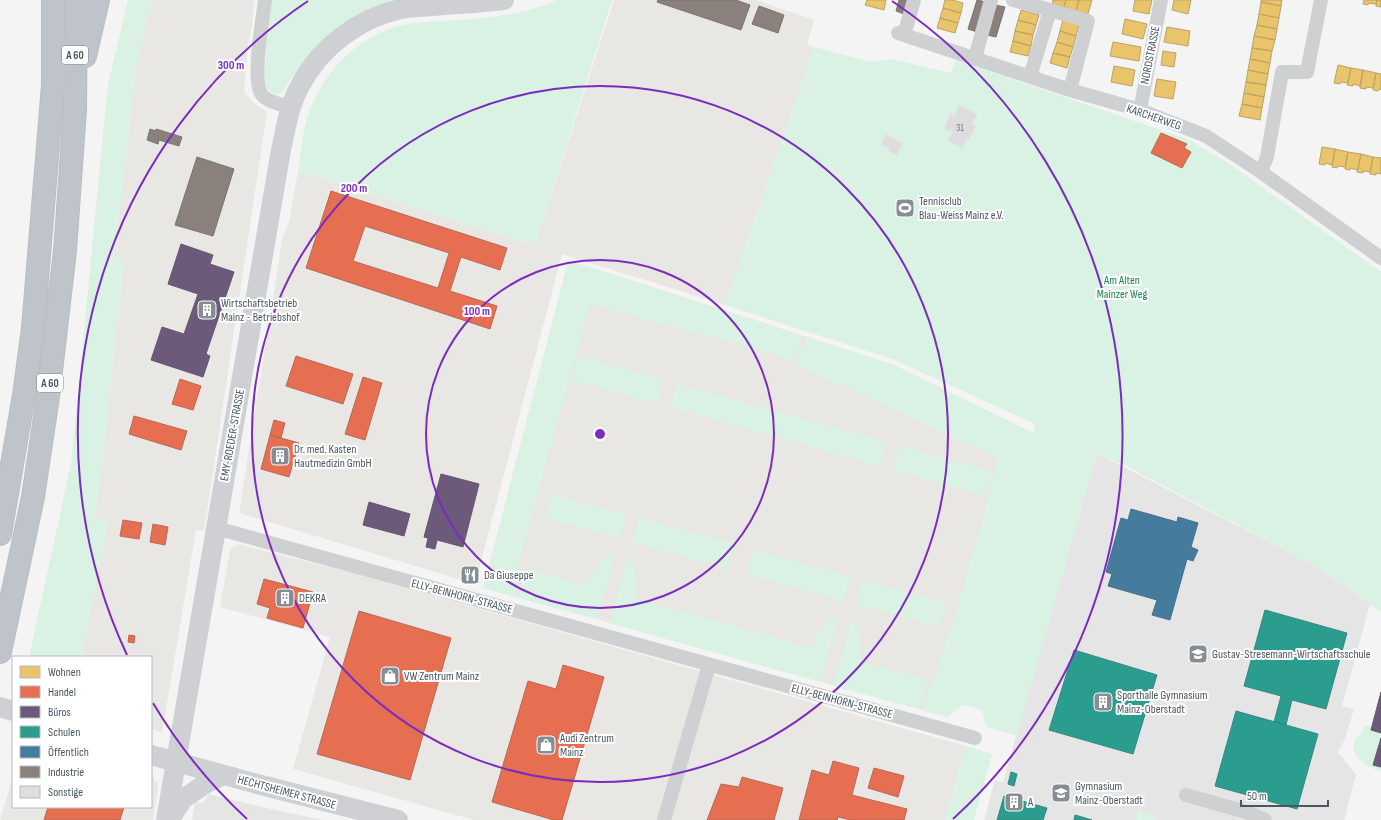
<svg xmlns="http://www.w3.org/2000/svg" width="1381" height="820" viewBox="0 0 1381 820" font-family="'Sofia Sans Condensed',sans-serif">
	<rect width="100%" height="100%" fill="#f4f4f4"/>
	<path fill="#e8e7e3" d="M152,0h102l-2,26 -4,18 -4,48 11,12 12,8 -61,406 -2,13 -8,-1 -34,203 -11,-4v-72h-70l27,-135 -14,-3 7,-49 23,-210 -10,-2 23,-197z
		M614,0h141l59,20 -7,24 7,3 -89,258 -163,-51 -87,330 -236,-71 40,-253 3,-21 7,-17 9,-51 237,74z
		M568,262l38,10 288,93 139,68 -85,284 -464,-129z
		M238,544l110,28 618,174 -21,74h-471l-181,-51 37,-132 -110,-30 10,-57z
		M151,772l4,9 3,1v6l-5,32h-153l13,-44v31h138z"/>
	<path fill="#e6e5e6" d="M1097,453l222,115 51,36 -28,102 12,3 -9,30 -7,13 18,23 -12,45h-360l11,-40 8,2z
		M209,794l70,17 45,9h-132l3,-18 8,1z"/>
	<path fill="#d9f2e3" d="M128,0h24l-15,61 -23,197 10,2 -23,210 -7,49 14,3 -27,135h-51v-5l41,-188 37,-380z
		M270,0h150l-27,4 -100,75 -1,-2 -10,15 -6,3 -10,-7 -2,-6z
		M556,0h56l-77,245 -237,-74c3,-17 4,-37 9,-53 16,-47 50,-83 100,-94 16,-3 37,-3 54,-4 28,-2 70,-7 95,-20z
		M814,47l56,15 22,-3 58,14 6,-13 234,80 44,27 147,105v340l-62,-44 -189,-100 -33,-15 -80,283 -31,-9 -4,-17 -19,-5 -15,12 -25,-6 9,-30 2,1 14,-48h2l48,-171 -3,-1 1,-5 -201,-93 12,-27 87,28 139,68 2,-9 -140,-64 -170,-55z
		M568,262h5l230,74 -12,26 -18,-8 -183,-50 -73,265 4,1 -7,27 -31,-9z
		M579,356l85,24 -6,24 -86,-24z
		M677,384l209,58 -6,24 -210,-59z
		M900,446l93,26 -7,24 -93,-26z
		M552,494l74,21 -6,23 -75,-20z
		M639,518l95,26 -7,24 -95,-26z
		M754,550l96,27 -7,24 -96,-27z
		M607,554l8,2 -18,63 -79,-21 9,-29 57,16z
		M630,560l4,1 3,38 165,46 6,2 23,-31 7,3 -18,63 -211,-59 17,-59 1,-3z
		M863,580l83,23 -7,24 -83,-23z
		M854,622l4,1 4,39 65,18 -8,29 -86,-23 17,-61z
		M1364,725l7,2v3l10,3v5l-8,27 8,2v4c-14,-4 -22,-9 -28,-22l3,-12 7,-5z
		M966,746l26,8 -18,66h-29z
		M1139,809l17,9v2h-20z"/>
	<path fill="#e9c46a" stroke="#b9a367" d="M867,0h19l-2,10 -19,-5z
		M945,0h7l11,3 -2,10 -18,-5z
		M1053,0h13l-2,7 -12,-3z
		M1066,0h13l-3,11 -12,-4z
		M1079,0h13l-4,14 -12,-3z
		M1135,0h17l-3,14 -16,-3z
		M1174,0h17l-3,14 -16,-4z
		M1261,0h21l-1,6 -20,-4z
		M1364,0h13l-1,4 -7,-1 -1,2 -5,-1z
		M1377,0h4v7l-5,-1z
		M1261,2l20,4 -2,12 -20,-4z
		M943,8l18,5 -3,10 -18,-5z
		M1021,10l18,5 -3,10 -18,-5z
		M1259,14l20,4 -2,11 -20,-4z
		M940,18l18,5 -3,10 -18,-5z
		M1125,19l22,5 -4,15 -21,-5z
		M1018,20l18,5 -3,10 -18,-4z
		M1063,20l16,5 -3,11 -16,-5z
		M1257,25l20,4 -2,11 -21,-4z
		M1167,27l23,4 -2,15 -24,-4z
		M1015,31l18,4 -2,11 -18,-5z
		M1060,31l16,5 -3,11 -16,-5z
		M1254,36l21,4 -3,11 -20,-3z
		M1013,41l18,5 -3,10 -18,-4z
		M1057,42l16,5 -3,10 -17,-4z
		M1113,42l28,5 -2,14 -29,-5z
		M1252,48l20,3 -2,12 -20,-4z
		M1163,51l13,2 -2,14 -13,-2z
		M1053,53l17,4 -3,11 -17,-5z
		M1250,59l20,4 -2,11 -20,-4z
		M1338,65l13,3 -3,15 -7,-1 -1,2 -6,-1z
		M1114,66l21,4 -3,16 -21,-4z
		M1351,68l12,2 -3,16 -7,-2v2l-6,-1z
		M1248,70l20,4 -2,11 -20,-3z
		M1363,70l13,3 -3,15 -7,-1v2l-6,-1z
		M1376,73l5,1v16l-2,-1 -1,2 -5,-1z
		M1157,79l19,3 -3,17 -19,-3z
		M1246,82l20,3 -2,12 -20,-4z
		M1244,93l20,4 -2,11 -20,-4z
		M1242,104l20,4 -2,12 -21,-4z
		M1322,147l13,2 -3,16 -7,-2v2l-6,-1z
		M1335,149l13,3 -3,15 -7,-1 -1,2 -5,-1z
		M1348,152l13,2 -3,16 -8,-2v2l-5,-1z
		M1361,154l12,3 -3,15 -7,-1v2l-6,-1z
		M1373,157l8,1v16l-5,-1v2l-6,-1z"/>
	<path fill="#e76f51" stroke="#b86856" fill-rule="evenodd" d="M1161,133l26,11 -3,4 7,4 -9,16 -31,-15z
		M331,191l176,57 -7,22 -39,-13 -11,34 47,15 -7,23 -184,-61zM365,226l84,27 -11,35 -85,-27z
		M296,356l57,18 -10,30 -57,-18z
		M363,377l19,6 -17,57 -20,-6z
		M180,379l21,7 -8,24 -21,-6z
		M134,416l53,15 -6,19 -52,-16z
		M274,420l11,3 -4,15 -11,-3z
		M270,435l29,8 -10,34 -28,-8z
		M123,520l19,3 -3,16 -19,-3z
		M153,524l15,3 -3,18 -15,-3z
		M467,569l8,2 -3,11 -8,-3z
		M264,579l49,13 -10,36 -36,-10 3,-10 -13,-4z
		M359,611l92,27 -41,142 -93,-26z
		M129,635l6,1 -1,7 -6,-1z
		M563,665l41,12 -42,143h-8l-62,-18 36,-121 28,8z
		M833,761l26,7 -7,27 55,14 -3,11h-53l-13,-3 -1,3h-38l13,-50 17,5z
		M874,768l30,8 -6,21 -30,-9z
		M742,777l41,11 -9,32h-67l14,-36 18,3z
		M48,807h76l-4,13h-76z"/>
	<path fill="#6d597a" stroke="#625872" d="M181,244l32,11 -3,9 24,8 -28,82 4,2 -7,21 -52,-17 11,-33 22,7 14,-40 -30,-10z
		M441,474l38,10 -16,63 -26,-7 -2,9 -9,-2 2,-9 -4,-1z
		M369,502l41,12 -6,22 -41,-11z
		M1381,692v41l-10,-3z
		M1381,738v29l-8,-2z"/>
	<path fill="#2a9d8f" stroke="#348881" d="M1265,610l82,23 -21,76 -34,-9 -6,25 -12,-3 7,-26 -37,-10z
		M1074,650l83,25 -24,79 -84,-24z
		M1236,711l82,23 -21,75 -82,-23z
		M1011,772l6,2 -3,12 -6,-2z
		M1004,796l43,12 -4,12h-46z
		M1075,815l17,5h-18z"/>
	<path fill="#457b9d" stroke="#46708b" d="M1131,509l46,13 1,-5 20,6 -7,24 7,3 -5,11 -6,-2 -17,61 -18,-5 5,-15 -49,-14 4,-12 -6,-2 15,-54 7,2z"/>
	<path fill="#8a817c" stroke="#777474" d="M658,0h78l14,5 -9,25 -84,-28z
		M899,0h9l-4,14 -8,-3z
		M977,0l9,2 -9,30 -9,-3z
		M996,5l9,2 -9,30 -9,-2z
		M759,6l25,9 -6,18 -26,-9z
		M150,129l6,2v-2l26,8 -3,9 -20,-6 -1,4 -11,-4z
		M197,157l37,12 -21,67 -38,-11z"/>
	<path fill="#ddddde" stroke="#e5e6e7" d="M959,105l18,9 -5,10 4,2 -7,14 -2,-1 -5,9 -14,-7 4,-9 -8,-3 6,-15 4,2z
		M886,134l17,9 -6,12 -9,-4 1,-3 -8,-4z"/>
	<g fill="none" stroke-linecap="round" stroke-linejoin="round">
		<defs>
			<path id="highway" d="M85,56l13,-56
				M0,534l24,-139 9,-67 20,-243v-85
				M0,652l33,-155 15,-100 17,-146 10,-141 1,-110"/>
		</defs>
		<use href="#highway" stroke="#b9bec3" stroke-width="24"/>
		<path stroke="#ced0d2" stroke-width="14" d="M265,0c-2,18 -14,82 -3,95 6,7 20,10 29,12
			M1013,0l37,10 -20,67
			M1050,10l38,11 -18,69
			M898,33l172,57 70,20 66,26 55,36 120,86
			M904,35l10,-35
			M975,58l16,-58
			M1140,110l21,-110
			M1261,172l6,-15 15,-85h25l14,-72
			M216,528l759,210
			M1186,795l64,18 15,7
			M664,820l45,-155"/>
		<path stroke="#ced0d4" stroke-width="20" d="M0,707l13,4
			M151,755l110,30 137,35
			M166,820l115,-670c5,-22 8,-45 19,-64 20,-39 59,-68 101,-77 9,-2 20,-2 30,-3 24,-2 48,-3 73,-6
			M169,820l14,-21 22,-15 18,-9"/>
		<use href="#highway" stroke="#bec4c9" stroke-width="22"/>
	</g>
	<g fill="none" stroke="#7b2cbf" stroke-width="2">
		<circle cx="600" cy="434" r="174"/>
		<circle cx="600" cy="434" r="348"/>
		<path d="M247 819A522 522 0 0 1 153 703M127 655A522 522 0 0 1 308 1M892 1A522 522 0 0 1 953 819"/>
	</g>
	<defs>
		<symbol id="stadium-square" viewBox="-11 -11 22 22"><rect x="-9" y="-9" width="18" height="18" rx="4" fill="#868d94" stroke="#fff"/><path d="M0-5a6.5 5 0 1 0 0 10a6.5 5 0 1 0 0-10ZM-3.5-1.8h7v3.6h-7Z" fill="#fff"/></symbol>
		<symbol id="building-square" viewBox="-11 -11 22 22"><rect x="-9" y="-9" width="18" height="18" rx="4" fill="#868d94" stroke="#fff"/><path d="M-4-6H4V6H1V3H-1V6H-4ZM-2.5-4.3h1.7v1.8h-1.7ZM.8-4.3h1.7v1.8H.8ZM-2.5-1h1.7V.8h-1.7ZM.8-1h1.7V.8H.8Z" fill="#fff"/></symbol>
		<symbol id="restaurant-square" viewBox="-11 -11 22 22"><rect x="-9" y="-9" width="18" height="18" rx="4" fill="#868d94" stroke="#fff"/><path d="M-5-6h1v4h1v-4h1v4h1v-4h1v5L-1.5 .5V6h-2V.5L-5-1ZM5-6V6H3V1.5H1.5Q1.5-4 5-6Z" fill="#fff"/></symbol>
		<symbol id="school-square" viewBox="-11 -11 22 22"><rect x="-9" y="-9" width="18" height="18" rx="4" fill="#868d94" stroke="#fff"/><path d="M0-5L7-2L0 1L-7-2ZM-4 1L0 2.5L4 1V4Q0 6-4 4Z" fill="#fff"/></symbol>
		<symbol id="shop-square" viewBox="-11 -11 22 22"><rect x="-9" y="-9" width="18" height="18" rx="4" fill="#868d94" stroke="#fff"/><path d="M-5-2.5h2.3a2.7 3.5 0 0 1 5.4 0H5L5.5 6h-11ZM-1.5-2.5h3a1.5 2.3 0 0 0-3 0Z" fill="#fff"/></symbol>
	</defs>
	<g fill-rule="evenodd">
		<use href="#stadium-square" x="894" y="197" width="22" height="22"/>
		<use href="#building-square" x="196" y="299" width="22" height="22"/>
		<use href="#building-square" x="269" y="445" width="22" height="22"/>
		<use href="#restaurant-square" x="459" y="564" width="22" height="22"/>
		<use href="#building-square" x="274" y="587" width="22" height="22"/>
		<use href="#school-square" x="1187" y="643" width="22" height="22"/>
		<use href="#shop-square" x="379" y="665" width="22" height="22"/>
		<use href="#building-square" x="1092" y="691" width="22" height="22"/>
		<use href="#shop-square" x="535" y="734" width="22" height="22"/>
		<use href="#school-square" x="1050" y="782" width="22" height="22"/>
		<use href="#building-square" x="1003" y="791" width="22" height="22"/>
	</g>
	<g text-anchor="middle" stroke-width="4" stroke-linejoin="round" paint-order="stroke">
		<g font-size="10" fill="#707881">
			<text x="960" y="131">31</text>
		</g>
		<g fill="#fff" stroke="#808990" stroke-width="1">
			<rect x="62" y="46" width="26" height="18" rx="3"/>
			<rect x="37" y="374" width="26" height="18" rx="3"/>
		</g>
		<g font-size="11" font-weight="bold" fill="#4a5661">
			<text x="75" y="59">A 60</text>
			<text x="50" y="387">A 60</text>
		</g>
		<g font-size="12" fill="#4a5661" stroke="#fff">
			<text transform="translate(1150 55) rotate(-79)" y="4">NORDSTRASSE</text>
			<text transform="translate(1154 117) rotate(19)" y="4">KARCHERWEG</text>
			<text transform="translate(232 435) rotate(-80)" y="4">EMY-ROEDER-STRASSE</text>
			<text transform="translate(462 596) rotate(15)" y="4">ELLY-BEINHORN-STRASSE</text>
			<text transform="translate(842 701) rotate(15)" y="4">ELLY-BEINHORN-STRASSE</text>
			<text transform="translate(287 792) rotate(15)" y="4">HECHTSHEIMER STRASSE</text>
		</g>
		<g font-size="12" fill="#4a5661" stroke="#fff" text-anchor="start">
			<text x="919" y="205">Tennisclub<tspan x="919" dy="14">Blau-Weiss Mainz e.V.</tspan></text>
			<text x="221" y="307">Wirtschaftsbetrieb<tspan x="221" dy="14">Mainz - Betriebshof</tspan></text>
			<text x="294" y="453">Dr. med. Kasten<tspan x="294" dy="14">Hautmedizin GmbH</tspan></text>
			<text x="484" y="579">Da Giuseppe</text>
			<text x="299" y="602">DEKRA</text>
			<text x="1212" y="658">Gustav-Stresemann-Wirtschaftsschule</text>
			<text x="404" y="680">VW Zentrum Mainz</text>
			<text x="1117" y="699">Sporthalle Gymnasium<tspan x="1117" dy="14">Mainz-Oberstadt</tspan></text>
			<text x="560" y="742">Audi Zentrum<tspan x="560" dy="14">Mainz</tspan></text>
			<text x="1075" y="790">Gymnasium<tspan x="1075" dy="14">Mainz-Oberstadt</tspan></text>
			<text x="1028" y="806">A</text>
		</g>
		<g font-size="12" fill="#17864f" stroke="#fff">
			<text x="1122" y="284">Am Alten<tspan x="1122" dy="14">Mainzer Weg</tspan></text>
		</g>
	</g>
	<circle cx="600" cy="434" r="6" fill="#7b2cbf" stroke="#fff" stroke-width="2"/>
	<g font-size="12" text-anchor="middle" font-weight="bold" fill="#7b2cbf" stroke="#fff" stroke-width="4" stroke-linejoin="round" paint-order="stroke">
		<text x="231" y="69">300 m</text>
		<text x="354" y="192">200 m</text>
		<text x="477" y="315">100 m</text>
	</g>
	<rect x="12" y="656" width="140" height="152" fill="#ffffff" stroke="#b7bbc0"/>
	<rect x="20" y="666" width="20" height="12" fill="#e9c46a" stroke="#b7bbc0"/>
	<text x="48" y="676" font-size="12" fill="#4a5661">Wohnen</text>
	<rect x="20" y="686" width="20" height="12" fill="#e76f51" stroke="#b7bbc0"/>
	<text x="48" y="696" font-size="12" fill="#4a5661">Handel</text>
	<rect x="20" y="706" width="20" height="12" fill="#6d597a" stroke="#b7bbc0"/>
	<text x="48" y="716" font-size="12" fill="#4a5661">Büros</text>
	<rect x="20" y="726" width="20" height="12" fill="#2a9d8f" stroke="#b7bbc0"/>
	<text x="48" y="736" font-size="12" fill="#4a5661">Schulen</text>
	<rect x="20" y="746" width="20" height="12" fill="#457b9d" stroke="#b7bbc0"/>
	<text x="48" y="756" font-size="12" fill="#4a5661">Öffentlich</text>
	<rect x="20" y="766" width="20" height="12" fill="#8a817c" stroke="#b7bbc0"/>
	<text x="48" y="776" font-size="12" fill="#4a5661">Industrie</text>
	<rect x="20" y="786" width="20" height="12" fill="#ddddde" stroke="#b7bbc0"/>
	<text x="48" y="796" font-size="12" fill="#4a5661">Sonstige</text>
	<path d="M1241 800v6h87v-6" fill="none" stroke="#4a5661" stroke-width="2"/>
	<text x="1247" y="800" font-size="12" fill="#4a5661" stroke="#ffffff" stroke-width="3" paint-order="stroke">50 m</text>
</svg>
